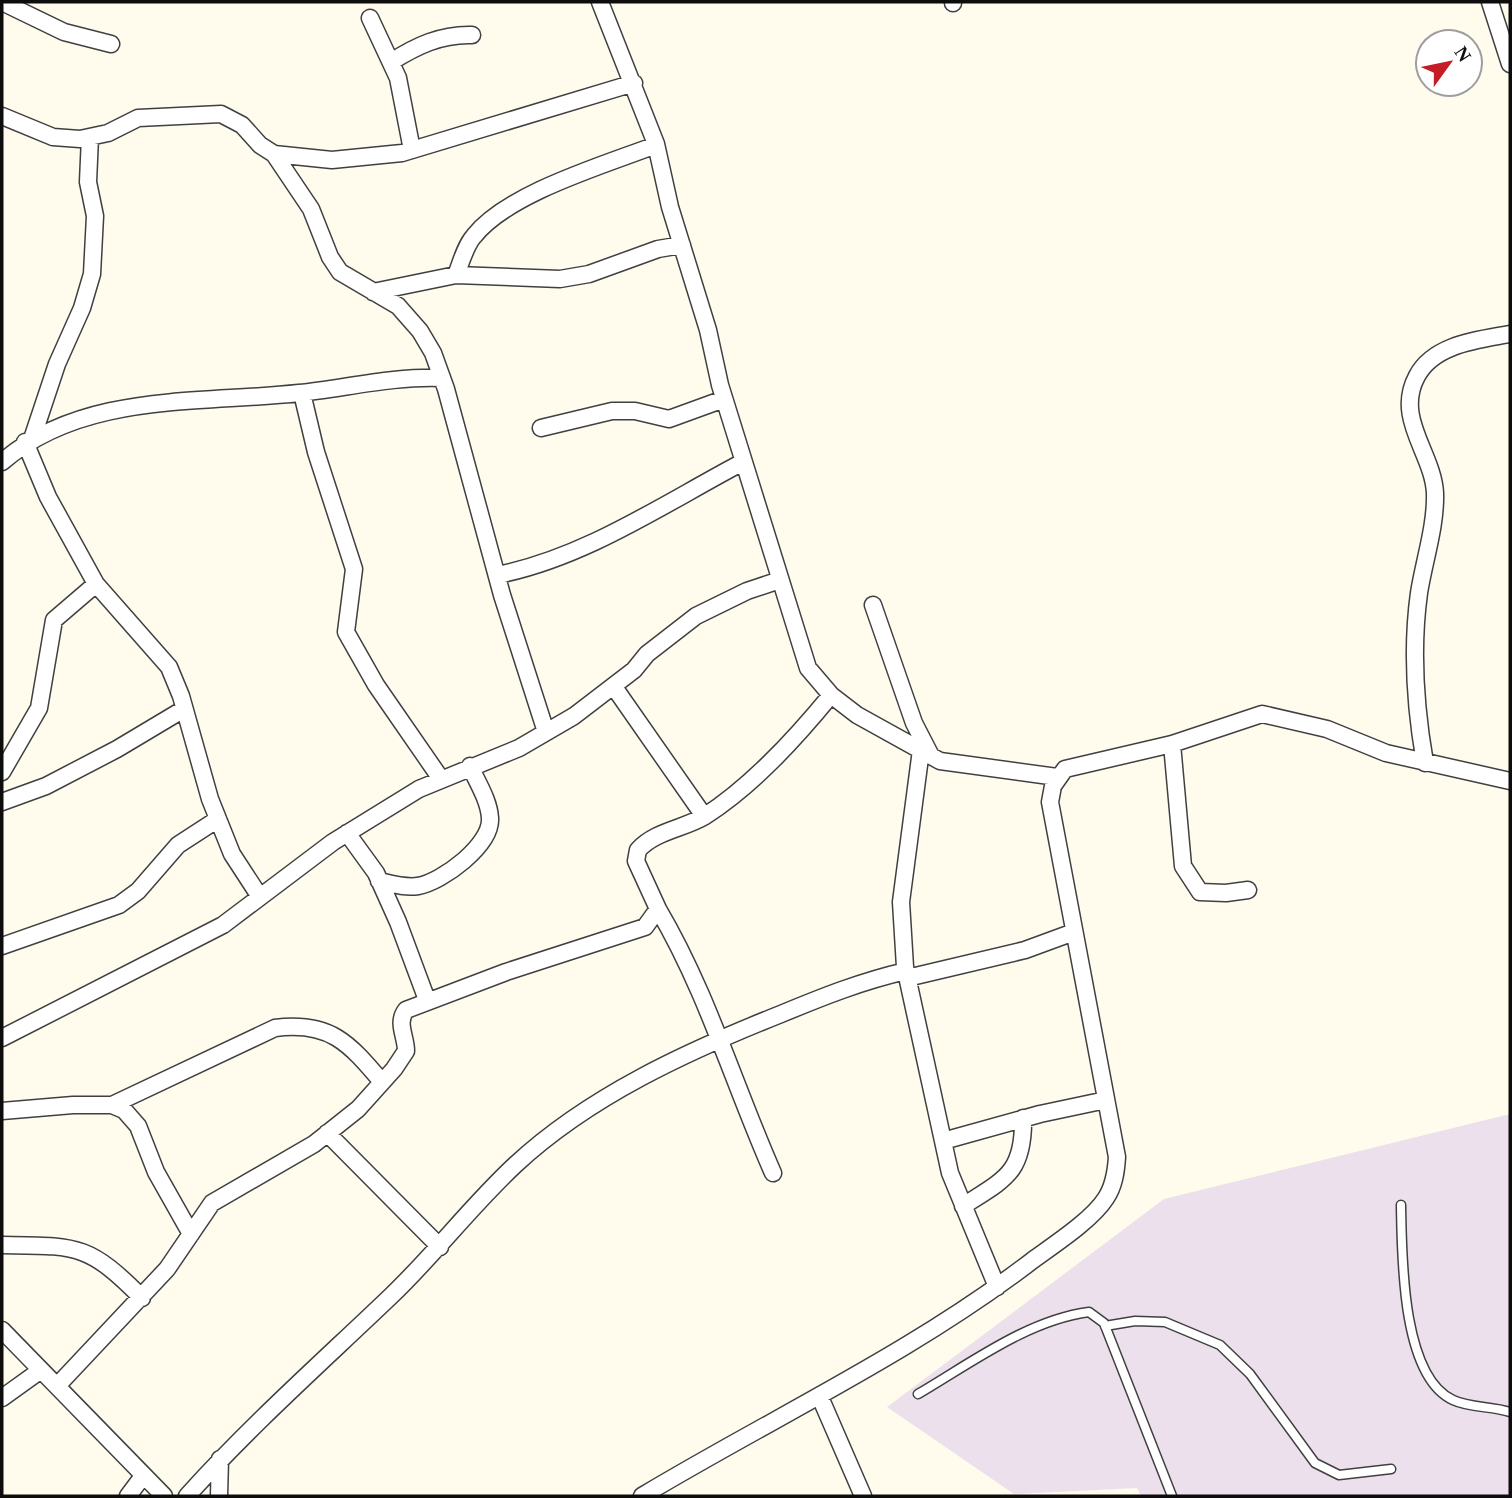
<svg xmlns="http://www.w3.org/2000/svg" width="1512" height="1498" viewBox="0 0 1512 1498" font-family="'Times New Roman',serif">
	<rect width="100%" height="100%" fill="#fffbed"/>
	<path fill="#ebe0ec" d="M1510,1114v382h-369l-4,-8 -123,6 -127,-87 277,-208z"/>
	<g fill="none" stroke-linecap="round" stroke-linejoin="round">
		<defs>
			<path id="lane" d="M1401,1205c1,49 0,171 52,195 17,8 39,6 57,12
				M1105,1326l30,-5 30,1 55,23 30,29 65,89 24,12 52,-6
				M918,1394c53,-31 110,-74 171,-82l15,11 68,173"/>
			<path id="street" d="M2,2l62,30 47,12
				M600,2l56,142 14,63 38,123 12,55 88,283 23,27 26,20 83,46 117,16
				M1490,2l20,62
				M953,3v-1
				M370,18l28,60 14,72
				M391,62c25,-16 50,-28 81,-27
				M2,116l51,21 27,2 28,-6 30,-15 83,-4 21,11 18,20 14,9 58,6 70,-7 232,-70
				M274,154l37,55 19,48 10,15 58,34 22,25 13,22 13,36 56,206 44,137
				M456,275c5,-12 9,-29 18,-39 34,-43 130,-71 182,-91
				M373,292l83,-17 104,4 29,-5 69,-25 24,-4
				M302,393l14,59 38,117 -8,63 30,53 65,94
				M541,428l71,-17h23l34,8 55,-20
				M32,439l25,-75 25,-56 10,-34 3,-58 -7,-34 2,-45
				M25,442l23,55 48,87 73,83 12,29 29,103 22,55 28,43
				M2,462c81,-70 197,-58 297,-69 47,-5 95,-17 143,-15
				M497,575c88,-17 168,-72 246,-113
				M873,605l41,118 17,33
				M614,687l90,129
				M1172,744l11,122 17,26 26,1 22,-3
				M921,750l-20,152 4,65 45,206 47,114
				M1425,763c-10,-57 -14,-112 -6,-170 5,-32 17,-67 16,-100 -2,-40 -41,-75 -18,-117 17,-32 61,-36 93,-42
				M2,772l37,-64 15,-88 42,-36
				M2,802l44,-16 71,-37 67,-40
				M347,833l29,40 22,49 29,78
				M379,881c13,3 26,7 39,5 24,-4 74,-41 72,-68 -1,-18 -13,-36 -20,-52
				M658,909c49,83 76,176 115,264
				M2,946l117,-41 19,-14 40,-46 40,-26
				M907,978l118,-28 49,-18
				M2,1038l221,-113 110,-83 86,-53 100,-41 55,-32 60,-46 13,-16 49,-38 51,-25 33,-11
				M112,1105l163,-77c55,-7 74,15 107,54
				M2,1111l71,-6h39l12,5 14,16 18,46 35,62
				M327,1133l113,114
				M943,1141l97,-27 66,-14
				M963,1206c42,-27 61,-33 60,-88
				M2,1245c74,1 86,-2 140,53
				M2,1330l162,166
				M57,1386l110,-117 45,-66 102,-59 44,-35 36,-40 12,-18c0,-15 -10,-28 0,-41l100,-38 139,-45 13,-18 -22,-48 2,-11c17,-19 45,-21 67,-34 48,-31 90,-77 126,-121
				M820,1397l43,99
				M2,1398l39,-28
				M128,1496l15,-20
				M187,1496c64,-71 135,-134 204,-200 43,-41 80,-90 124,-131 74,-69 173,-114 266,-151 41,-17 81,-33 125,-43
				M219,1496l1,-37
				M642,1496c130,-78 270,-143 391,-236 22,-16 59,-40 73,-62 8,-12 10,-26 11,-41l-67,-355 3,-16 12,-17 107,-25 90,-30 65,15 59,24 124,28"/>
		</defs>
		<use href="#lane" stroke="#404040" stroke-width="11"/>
		<use href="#street" stroke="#404040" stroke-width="19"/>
		<use href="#lane" stroke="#fff" stroke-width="8"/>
		<use href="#street" stroke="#fff" stroke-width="16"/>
	</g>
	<rect width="1512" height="1498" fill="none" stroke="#0d0d0d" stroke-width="7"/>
	<g transform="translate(1449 63) rotate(57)"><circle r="33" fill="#ffffff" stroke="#9e9e9e" stroke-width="2"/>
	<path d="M0-5L12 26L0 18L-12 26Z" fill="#c61c25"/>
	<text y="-10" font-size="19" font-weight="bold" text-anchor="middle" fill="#0d0d0d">N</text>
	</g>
</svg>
